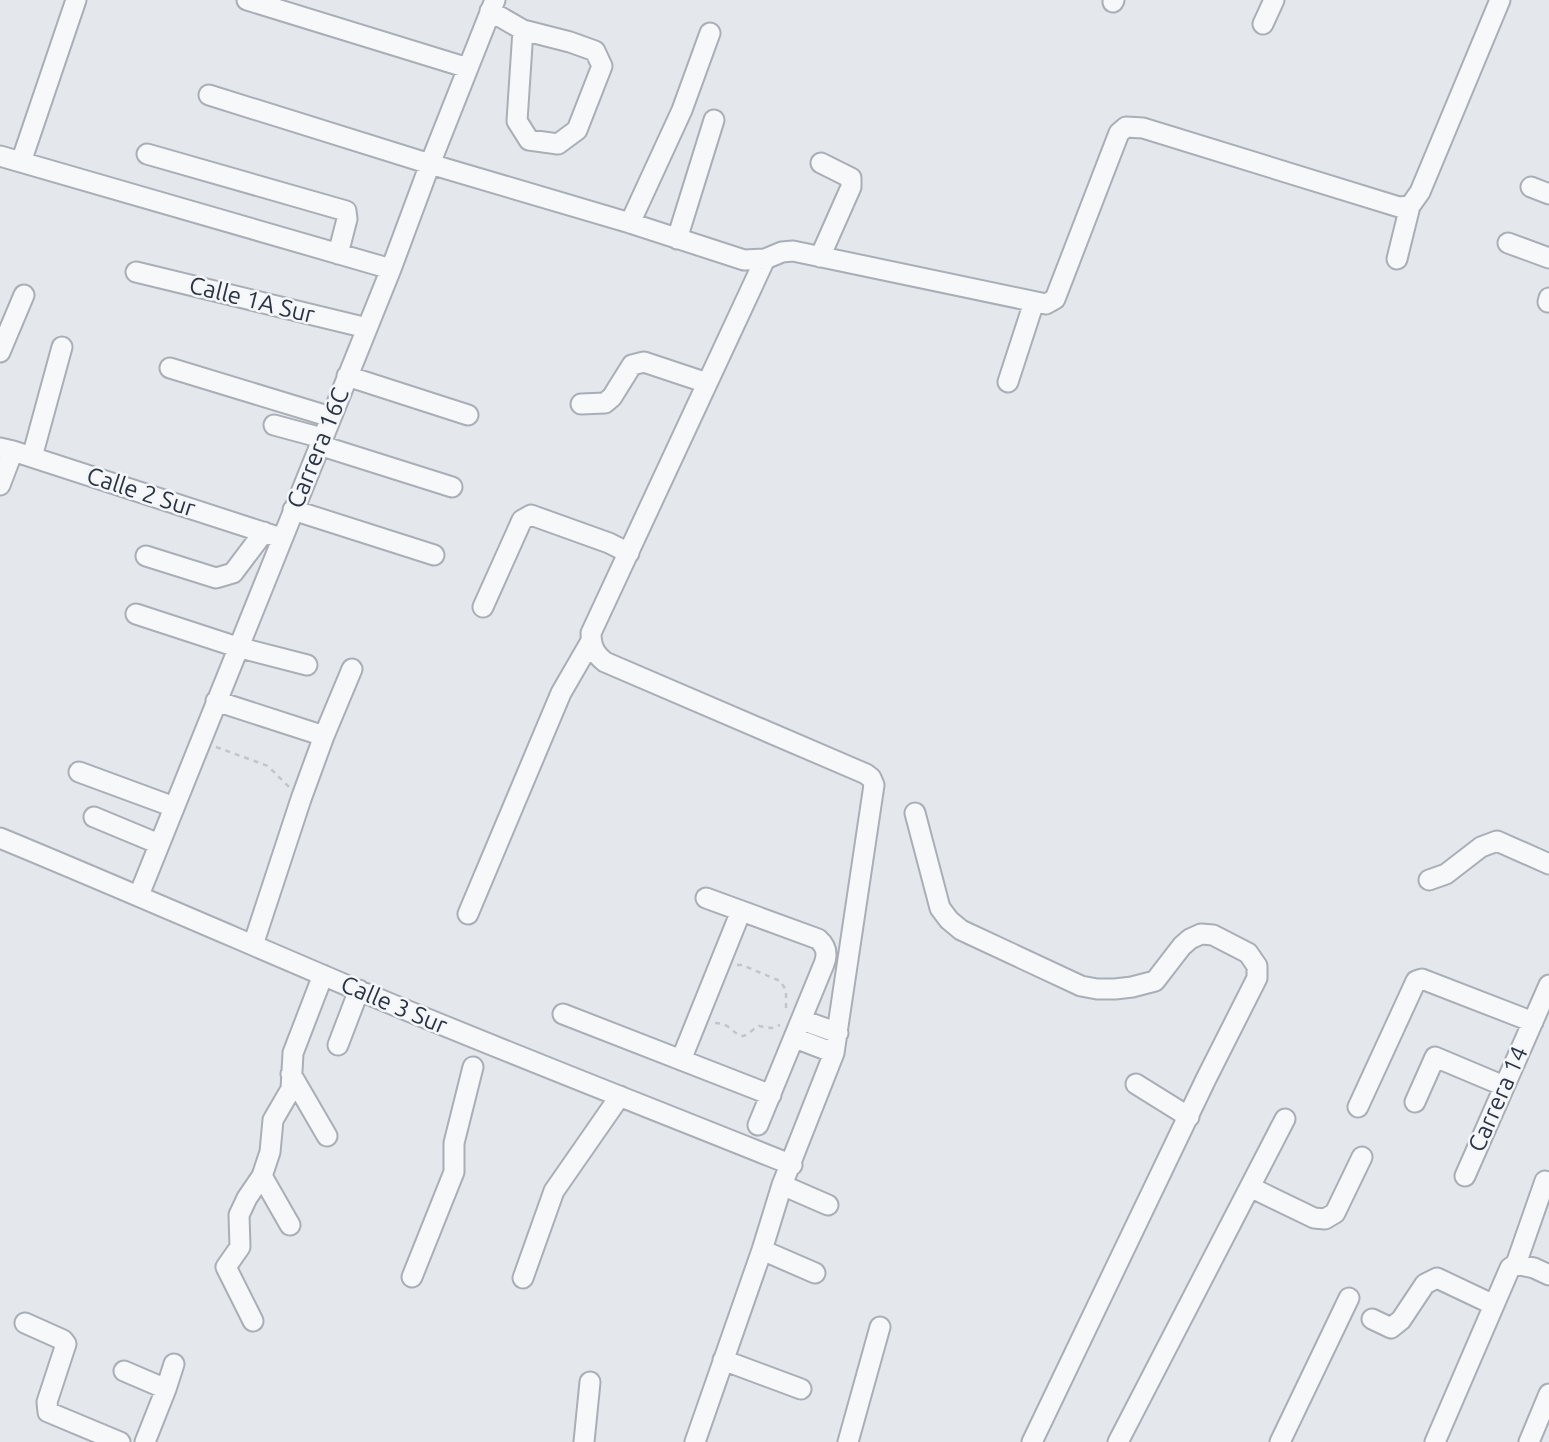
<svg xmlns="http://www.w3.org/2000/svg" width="1549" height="1442" viewBox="0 0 1549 1442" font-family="Ubuntu,sans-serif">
	<rect width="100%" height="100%" fill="#e4e7ec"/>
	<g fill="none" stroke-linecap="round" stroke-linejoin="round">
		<defs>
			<path id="minor" d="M247,0l221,68
				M1113,2l1,-2
				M490,11l33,19 47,12 25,9 7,15 -25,64 -19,14 -29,-4 -12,-19 6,-91
				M1263,24l11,-24
				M209,95l221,69 200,59 114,37 21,-1 17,-7 11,-1 253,53 9,-5 64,-166 7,-6 17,1 256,79 11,-1
				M147,154l199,57 1,8 -9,35
				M0,156l391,113
				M21,162l55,-162
				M1531,187l18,7
				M630,223l52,-113 28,-77
				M677,239l37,-119
				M1508,243l41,15
				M820,257l31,-70v-9l-30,-15
				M1397,259l13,-53 10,-14 80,-192
				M136,272l231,56
				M1548,302l1,-4
				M0,352l24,-57
				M170,368l161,49
				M347,376l121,39
				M1008,382l26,-80
				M581,404l24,-1 7,-6 20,-32 12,-3 63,21
				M274,425l48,13
				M319,445l133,42
				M0,448l13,3 268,87
				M32,457l30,-110
				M0,485l13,-34
				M293,510l141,45
				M146,556l70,22 17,-5 31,-41
				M483,607l39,-87 9,-5 78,28 20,10
				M136,614l101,33 70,18
				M216,701l108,35
				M79,772l95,35
				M915,813l25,95 9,12 12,10 120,56 16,3h18l17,-2 23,-6 27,-35 8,-7 11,-5 12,1 35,18 9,13v12l-51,101 -174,363
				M94,817l65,27
				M0,838c121,50 240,102 360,153 143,60 288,116 432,174
				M1429,880l17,-6 35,-27 16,-6 52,23
				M139,895l252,-626 39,-105 65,-164
				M706,898l112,41c8,7 10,15 6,25l-66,161
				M468,914l93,-221 30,-52
				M253,945l48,-146 23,-63 28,-67
				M563,1014l208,81
				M802,1020l36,13
				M795,1038l39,15
				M338,1045l21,-55
				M681,1060l60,-149
				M291,1074l36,62
				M1136,1084l53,33
				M1415,1102l20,-45 69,29
				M1358,1107l58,-126 6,-2 111,43
				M262,1176l28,49
				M1465,1176l84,-191
				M782,1185l46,20
				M1250,1187l64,31 11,1 10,-6 27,-56
				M762,1250l53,23
				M1516,1264l18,4 15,7
				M412,1277l42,-105v-29l19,-76
				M523,1278l31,-87 66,-95
				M1372,1319l19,9 10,-8 24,-36 12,-6 57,27
				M253,1321l-27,-54 14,-20 -1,-32 8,-17 15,-22 8,-24 3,-32 18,-31 2,-36 30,-78
				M25,1323l38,17 3,4 -19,58 1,10 72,30
				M723,1360l78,29
				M124,1371l42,18
				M145,1442l21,-53 8,-25
				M584,1442l6,-60
				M695,1442l67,-192 20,-65 52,-132 40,-268 -3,-7 -5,-4 -261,-112c-10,-8 -14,-15 -14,-29l174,-374
				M848,1442l32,-115
				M1118,1442l167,-323
				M1280,1442l69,-144
				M1435,1442l75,-174 6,-4 29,-83
				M1529,1442l20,-48"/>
		</defs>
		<use href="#minor" stroke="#a9aeb7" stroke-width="23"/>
		<path stroke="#c2c5cb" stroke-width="2.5" stroke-dasharray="5 5" stroke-linecap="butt" d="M216,747l52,19 21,21
			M737,965h5l38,16 6,9v20
			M715,1023c16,0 19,13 28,13 5,-1 11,-8 16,-10l13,2 8,-3"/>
		<use href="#minor" stroke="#f7f8fa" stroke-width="19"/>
	</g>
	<g text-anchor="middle" stroke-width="5" stroke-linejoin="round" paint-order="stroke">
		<g font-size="24" fill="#2b3445" stroke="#f4f6f9">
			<text transform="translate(252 300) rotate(14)" y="8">Calle 1A Sur</text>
			<text transform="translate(318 448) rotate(-68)" y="8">Carrera 16C</text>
			<text transform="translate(141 492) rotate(18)" y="8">Calle 2 Sur</text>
			<text transform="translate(394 1005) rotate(23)" y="8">Calle 3 Sur</text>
			<text transform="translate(1498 1099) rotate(-66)" y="8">Carrera 14</text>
		</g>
	</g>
</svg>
